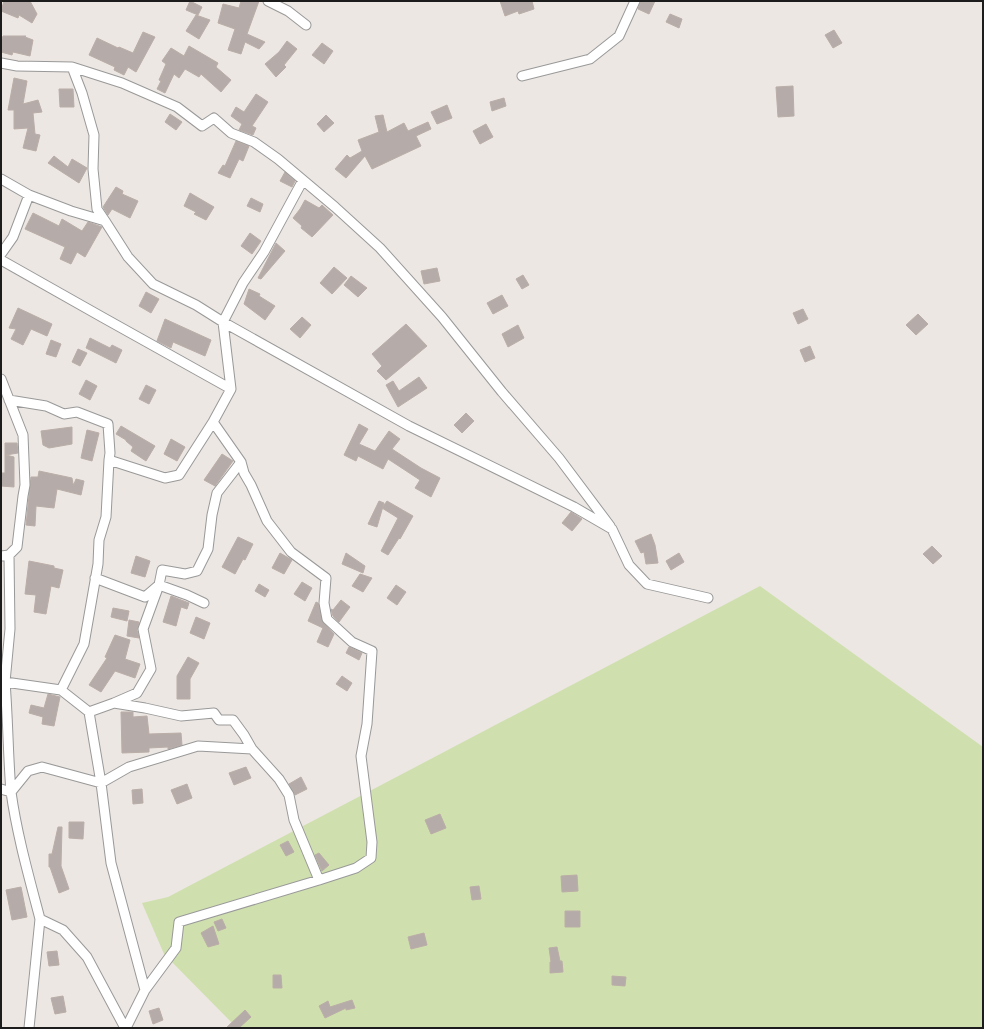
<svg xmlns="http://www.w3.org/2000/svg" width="984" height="1029" viewBox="0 0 984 1029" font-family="Barlow,sans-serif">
	<rect width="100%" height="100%" fill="#ece7e3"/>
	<path fill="#cfe0ae" d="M760,586l223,161v281h-746l-73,-74 -22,-51 26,-6z"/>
	<path fill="#b5aca9" stroke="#bbada7" d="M4,1h26l7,13 -5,9 -13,-8 -1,3 -17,-7z
		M190,1l12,6 -4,8 -12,-5z
		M241,1h18l-12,33 18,8 -6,7 -14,-7 -4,12 -13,-4 7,-21 -17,-6 5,-19 16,4z
		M500,1h32l2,8 -15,5 -1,-3 -13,5z
		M641,1h14l-6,13 -11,-5z
		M670,14l12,5 -3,9 -13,-6z
		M196,15l14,5 -11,19 -13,-8z
		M834,30l8,13 -9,5 -8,-13z
		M143,32l12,5 -19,35 -8,-5 -4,8 -10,-5 1,-3 -26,-12 8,-17 21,10 1,-1 14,6z
		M3,36h23l-1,1 8,3 -3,16 -17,-4 -1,3 -11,-3v-9z
		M287,41l10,8 -13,16 2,2 -10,10 -11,-13 14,-12z
		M322,43l11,8 -9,13 -12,-9z
		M189,46l29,17 -2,4 15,13 -10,12 -20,-18 -2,3 -14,-8 -6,9 -5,-4 -9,19 -8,-4 4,-8 -2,-1 7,-16 -4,-3 9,-13 13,8z
		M14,78l13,3 -4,23 15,-4 4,12 -9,1 2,21 5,1 -4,16 -13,-3 5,-20 -14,1v-19h-6z
		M793,86l1,30 -16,1 -2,-30z
		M59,89h14l1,18h-14z
		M256,94l12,8 -16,24 4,2 -3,7 -14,-5 3,-6 -11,-8 5,-9 8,5z
		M504,98l2,8 -14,5 -2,-9z
		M447,105l5,13 -15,6 -6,-12z
		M170,114l12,8 -6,8 -11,-8z
		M326,115l8,8 -10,9 -7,-8z
		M383,115l4,17 17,-9 4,8 20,-9 3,7 -15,7 5,10 -49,23 -7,-13 -19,22 -11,-9 12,-14 3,3 12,-7 -4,-11 21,-8 -4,-16z
		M486,124l7,13 -13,7 -7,-13z
		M236,141l13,5 -6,15 -4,-2 -9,19 -12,-5 5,-8 2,1z
		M54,156l14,11 4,-8 15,9 -8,15 -31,-20z
		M285,172l10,9 -3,6 -12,-6z
		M116,187l7,4 -1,3 16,7 -8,17 -18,-9 -4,6 -5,-8z
		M190,193l24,14 -8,13 -12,-6 2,-2 -12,-6z
		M251,198l12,6 -3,8 -13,-6z
		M305,200l14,8 3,-3 11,10 -21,22 -11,-9 1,-2 -9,-8 7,-9z
		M33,213l26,13 3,-7 20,12 6,-9 14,5 -17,30 -8,-5 -6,12 -11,-5 5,-12 -40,-18z
		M250,233l11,8 -9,13 -11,-8z
		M276,243l9,8 -24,28 -3,-1z
		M334,267l13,11 -15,16 -12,-11z
		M437,268l3,13 -16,3 -3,-13z
		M523,275l6,10 -7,4 -6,-10z
		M351,276l16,12 -9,9 -14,-12z
		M249,289l11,5 -1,2 16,10 -10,14 -21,-16z
		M146,292l13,7 -8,14 -12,-7z
		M502,295l6,11 -15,8 -6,-11z
		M18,308l34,16 -5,12 -16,-7 -8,16 -12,-6 5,-10 -7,-1z
		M803,309l5,10 -10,5 -5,-11z
		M918,314l10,10 -12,11 -10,-10z
		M302,317l9,8 -11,13 -10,-9z
		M165,319l46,21 -6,16 -32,-14 -2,6 -14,-7z
		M406,324l21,22 -41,34 -9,-9 5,-5 -10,-12z
		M518,325l6,13 -16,9 -6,-13z
		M90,338l20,10 2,-3 10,5 -6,13 -30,-15z
		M51,340l10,4 -5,13 -10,-3z
		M810,346l5,12 -10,4 -5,-12z
		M78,349l9,4 -7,13 -8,-4z
		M419,377l8,11 -29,19 -12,-22 7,-4 6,10z
		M86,380l11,6 -7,14 -11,-6z
		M146,385l10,5 -7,14 -10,-5z
		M466,413l8,8 -12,12 -8,-8z
		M359,424l9,5 -9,15 16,7 14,-20 11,8 -8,10 29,19 19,10 -9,19 -16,-9 5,-8 -32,-21 -5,10 -25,-13 -2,5 -12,-6z
		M121,426l34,20 -9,15 -15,-10 2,-4 -7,-6v-1l-10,-6z
		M72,427v17l-23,4 -6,-3 -2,-14z
		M87,430l12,3 -7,28 -11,-3z
		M171,439l14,8 -8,14 -13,-7z
		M5,443h12l1,10 -12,2 8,2v30l-13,-1v-13h4z
		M222,454l11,7 -18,25 -11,-6z
		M39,471l33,7 1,6h1l2,-5 8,2 -3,14 -24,-6 -3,19 -18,-2 -1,20 -9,-1 5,-48h7z
		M379,501l5,2 -7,24 -9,-3z
		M387,501l26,15 -13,23 -1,-1 -11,17 -7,-4 17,-33 -16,-10z
		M571,512l11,7 -10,12 -10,-8z
		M651,534l4,11 3,18 -12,1 -2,-12 -3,1 -6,-12z
		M238,537l15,7 -8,16 -2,-1 -8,15 -13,-7z
		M932,546l10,10 -9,8 -10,-10z
		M280,553l12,7 -8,14 -12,-6z
		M346,553l19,13 -2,7 -21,-9z
		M679,553l5,9 -13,8 -5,-9z
		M136,556l14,5 -5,16 -14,-4z
		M29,561l25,5v2l9,2 -4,18 -8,-2 -5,28 -12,-2 2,-17 -11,-1z
		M360,574l12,4 -9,14 -11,-6z
		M302,582l10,6 -7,13 -11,-7z
		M259,584l10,6 -4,7 -10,-6z
		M396,585l10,7 -9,13 -10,-7z
		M171,596l18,7 -2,6 -6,-2 -5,19 -13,-4z
		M341,600l9,7 -11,15 -6,-6 -2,-7 2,1z
		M316,602l2,1 5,20 11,11 -6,13 -11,-5 6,-14 -15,-7z
		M113,608l16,3 -2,10 -16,-4z
		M196,617l14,6 -6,16 -14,-6z
		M129,620l10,2 -2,8 2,8 -12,-2z
		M115,635l15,5 -5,19 15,5 -5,14 -20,-7 -14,21 -12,-7 18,-27 -2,-1z
		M349,647l13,6 -3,7 -13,-7z
		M188,657l11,6 -9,16v20h-13v-23z
		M342,676l10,7 -5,8 -11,-7z
		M48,694l12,3 -6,29 -12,-2 1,-7 -14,-4 2,-8 13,3z
		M121,712h12v5l14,-1 2,18 32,-1 1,12 -14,4v-2l-19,1v4l-27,1z
		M246,767l5,11 -17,7 -5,-12z
		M301,777l6,12 -12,6 -6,-11z
		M187,784l5,14 -15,6 -6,-14z
		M142,789l1,14 -10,1 -1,-14z
		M440,814l6,14 -15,6 -6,-14z
		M69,822h15l-1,17 -14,-1z
		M58,827h4l-1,39 8,23 -10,4 -9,-26h-1v-13h3z
		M288,841l6,11 -8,4 -6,-11z
		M319,853l10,12 -7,6 -7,-16z
		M577,875l1,16 -16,1 -1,-16z
		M479,886l2,13 -9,1 -2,-13z
		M21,887l6,30 -15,3 -6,-30z
		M565,911h15v16h-15z
		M222,919l4,9 -8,3 -4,-9z
		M213,926l6,18 -11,3 -7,-14z
		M424,933l3,12 -16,4 -3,-12z
		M557,947l3,14h2l1,11 -13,1v-11h1l-2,-14z
		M57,951l2,14 -10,1 -2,-14z
		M273,975h8l1,13h-9z
		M612,976l14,1 -1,9 -13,-1z
		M63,996l3,16 -11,2 -4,-16z
		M352,1000l3,8 -9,2v-2l-21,10 -6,-12 9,-5 2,6z
		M159,1008l4,12 -10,4 -4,-13z
		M245,1010l6,7 -12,11h-13z"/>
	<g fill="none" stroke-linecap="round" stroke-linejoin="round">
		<defs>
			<path id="minor" d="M268,1l20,10 18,14
				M1,63l16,3 55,1 50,16 55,24 25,19 12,-8 17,15 23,9 24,17 57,48 45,41 62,69 60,75 57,66 51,68
				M72,67l10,26 12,42 -1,34 4,40 8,12
				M522,76l68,-17 29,-23 16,-35
				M1,179l28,16 42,16 34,10 23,36 25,27 43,21 27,17 186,104 165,81 38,22 17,36 18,19 61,14
				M1,254l12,-17 16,-42
				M1,260l101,57 129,72
				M1,379l22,56 2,50 -2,11 -6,51 -8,8 -8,1
				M9,400l37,6 18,8 13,-2 31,12 2,29 -1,7 56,18 14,-3 34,-53 18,-33 -8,-67 20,-39 21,-31 39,-72
				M9,555l1,74 -5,53 56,8 28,22 25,-9 31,5 36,8 33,-3 5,7h14l11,15 8,14 27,30 10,16 5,25 25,60
				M95,578l50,19 14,-12 28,10 17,8
				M5,682c3,37 3,73 6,110
				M61,690l23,-46 14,-80 1,-24 7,-23 3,-57
				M114,703l23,-10 14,-24 -8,-40 16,-44 3,-15 23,4 12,-3 11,-22 4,-34 5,-22 24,-31 -28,-40
				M89,712l12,71 10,80 34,127
				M1,789l10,3c6,43 18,85 29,127l23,11 24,27 38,71
				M11,792l17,-21 14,-4 59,16 28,-16 69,-21 54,3
				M29,1028l11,-109
				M126,1028l19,-38 31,-42 3,-26 140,-42 37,-12 15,-10 1,-16 -11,-86 6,-32 5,-73 -20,-9 -25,-23 -3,-16 2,-25 -35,-26 -24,-31 -16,-36 -7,-12 -3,-11"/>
		</defs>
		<use href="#minor" stroke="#999" stroke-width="11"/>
		<use href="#minor" stroke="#fff" stroke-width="9"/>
	</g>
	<rect width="984" height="1029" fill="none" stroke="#1c1c1c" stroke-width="4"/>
</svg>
